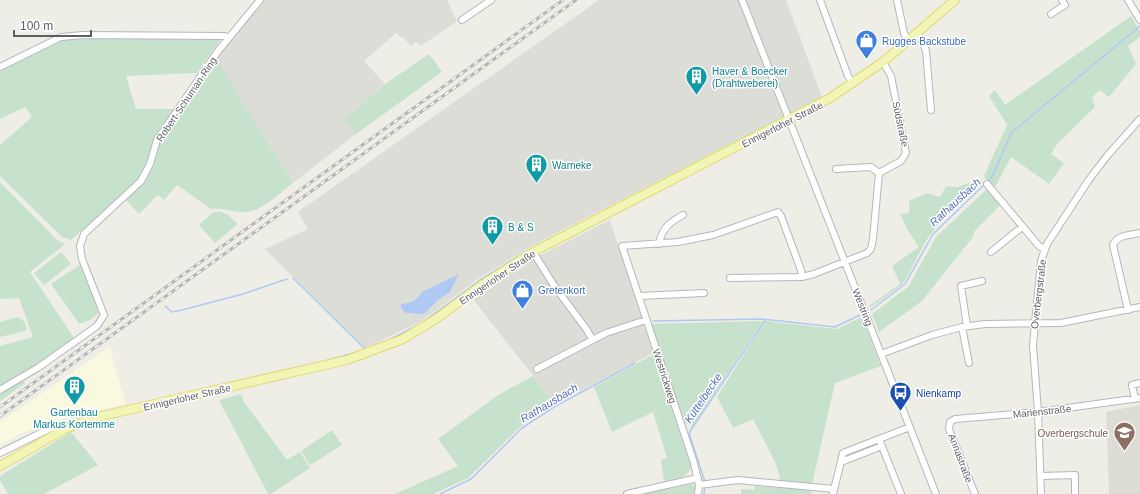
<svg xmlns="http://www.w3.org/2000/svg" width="1140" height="494" viewBox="0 0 1140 494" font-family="Helvetica,sans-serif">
	<rect width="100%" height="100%" fill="#eeeee6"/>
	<path fill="#faf9e0" d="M109,347l17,57 -63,15 -41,14 -22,12v-23z"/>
	<path fill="#ddddd8" d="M263,0h184l10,21 -36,25 -5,-4 -5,4 -8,-9 -2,1 -5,-5 -32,28 21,23 -30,27 -10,6 11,17 -63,49 -50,-80 -26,-45z
		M599,0h187l36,97 -287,147 -56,34 -59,44 -55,26 -100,-99 43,-20 -10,-17z
		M610,220l43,133 -98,51 -82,-105 36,-26 22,-13z"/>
	<path fill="#deddd5" d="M1140,405v89h-31l-3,-82z"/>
	<path fill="#c6e2cc" d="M1131,16l9,15v6l-12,9 8,18 -27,33 -10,-7 -7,8 3,9 -38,37 -6,10 13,9 -15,21 -38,-27 -17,32 -10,-13 23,-51 -18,-29 6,-6 10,15z
		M114,38h108l-25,35 -71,3 10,33h38l-20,30 -7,24 -8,16 -68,61 -9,-3 -62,-61v-31l32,-28 -7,-10 -25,12v-49l61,-30z
		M429,54l13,18 -86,62 -12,-17 11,-6 30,-27z
		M217,58l26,45 50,80c-15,11 -33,32 -54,29 -13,-1 -13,-4 -28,-3l-34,-24 -13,15 -6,-5 -19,19 -13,-14 19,-19 15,-40z
		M980,179l3,4 -46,43 -10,13 -24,45 -33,24 -1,-2 31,-22 -8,-18 27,-19 -12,-18 -7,-15 9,-1v-12l18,-8 13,4 6,-11 12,1z
		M0,182l57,58 8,4 -35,28 44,66 -39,27 -35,21v-40l33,-9 -14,-39 -19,1z
		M988,188l13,16 -27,28 -1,5 -51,64 -43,31 -7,-18 36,-27 28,-50z
		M219,211l9,4 10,9 -23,19 -16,-18 13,-12z
		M61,252l10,12 -27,21 -10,-12z
		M81,264l18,49 -9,7 -11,4 -28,-40z
		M18,317l6,4 3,8 -2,2 -25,6v-15z
		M862,317l19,49 -46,17 -23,101 -31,-2 -5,-18 -23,-45 -20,9 -16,-31 48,-76 72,8z
		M763,321l-71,106 -9,-6 -33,-97z
		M654,354l37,112c-2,13 -16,13 -27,15l-3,-21 6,-2 -14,-46 -41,20 -18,-45z
		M533,376l22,28 -34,22 -53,52 -35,16h-38l63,-28 -20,-27 60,-44z
		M24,379l1,4 -25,18v-6z
		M241,394l3,8 43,58 13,-8 10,16 -39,26h-3l-49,-94z
		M332,430l10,15 -32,20 -9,-14z
		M71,432l27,33 -54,29h-36l-8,-14v-4z
		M692,484l4,4v6h-55z
		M755,486l56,4v4h-70v-5l14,1z"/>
	<path fill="#b0c8f4" d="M459,274l-9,18 -12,8 -14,14 -18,-1 -5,-5v-4c10,-1 15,-3 21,-12z"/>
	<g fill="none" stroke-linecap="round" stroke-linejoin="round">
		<path stroke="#b0c8f4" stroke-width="1.5" d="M988,182l5,-7 18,-42 129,-107
			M293,278l72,71
			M165,306l7,6 10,-2 61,-16 44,-15
			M871,310l34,-26 28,-50 52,-50
			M653,321l109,-2 73,8 25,-12
			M423,322l57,-42 45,-28
			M389,340l27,-14
			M321,362l33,-9
			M705,482l-16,-49 76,-113
			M440,494l31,-15 51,-51 32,-21 81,-44
			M704,494l1,-8"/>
		<defs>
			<path id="minor" d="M742,0l194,494
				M820,0l28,76 5,8
				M897,0l7,33 4,8
				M1128,0l12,20
				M1051,14l14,-9 -3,-5
				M462,20l29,-20
				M917,33l6,9 3,9 5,59
				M0,67l61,-30 22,-2 142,1 3,2
				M836,169l35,-2 8,6
				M879,173l22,-12 5,-8 -15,-77 -8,-14
				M987,184l52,62 6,3
				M659,244c3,-16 11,-22 24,-29
				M533,252l22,35 32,43 5,9
				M991,252l31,-25
				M730,278l72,-1 12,-3 53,-21 4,-4 2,-10 6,-66
				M639,296l65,-3
				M1128,310l-15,-65c4,-10 17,-10 27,-12
				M967,326l-6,-40 21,-5
				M962,327l7,36
				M881,354l51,-19 30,-8 23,-3 76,-1 79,-16
				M537,369l69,-36 40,-13
				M0,390l39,-23 58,-41 7,-11 -22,-56 -2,-13 4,-12 57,-53 9,-17 7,-24 61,-89 42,-51
				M1135,399l-3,-14 8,-2
				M879,439l22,55
				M0,453l53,-26 5,-1 7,3
				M841,462l41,-16
				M1041,476l34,-1v19
				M699,485l39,-5 96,9
				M627,494l71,-16
				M698,494l1,-9 -5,-22 -72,-217 56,-4 35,-7 65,-23 3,4 20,54 1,7
				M833,494l10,-41 67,-26
				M975,494l-26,-65 1,-7 5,-3 83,-7 102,-14
				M1041,494l-3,-82 -5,-67 8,-84 6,-17 41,-63 19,-25 33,-37"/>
			<path id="major" d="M0,466l65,-37 28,-11 254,-58 56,-21 33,-20 46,-34 51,-33 297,-154 53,-36 72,-62"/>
		</defs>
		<use href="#minor" stroke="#b6b7bb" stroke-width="8"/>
		<use href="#major" stroke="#e0d96e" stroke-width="10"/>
		<use href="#minor" stroke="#fff" stroke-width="6"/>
		<use href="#major" stroke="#f1f5b5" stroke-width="8"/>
		<defs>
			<path id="rail" d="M0,407l563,-407
				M0,416l576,-416"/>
		</defs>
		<use href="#rail" stroke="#b6b6b7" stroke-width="3"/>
		<use href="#rail" stroke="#fff" stroke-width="1.5" stroke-dasharray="4.5" stroke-linecap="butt"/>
	</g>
	<defs>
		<symbol id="shop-pin" viewBox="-11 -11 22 30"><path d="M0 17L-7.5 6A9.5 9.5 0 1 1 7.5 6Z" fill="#3f7fe0" stroke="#fff"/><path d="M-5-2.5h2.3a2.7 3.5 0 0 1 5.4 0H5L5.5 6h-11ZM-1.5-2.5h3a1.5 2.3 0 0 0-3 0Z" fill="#fff"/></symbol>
		<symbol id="building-pin" viewBox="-11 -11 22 30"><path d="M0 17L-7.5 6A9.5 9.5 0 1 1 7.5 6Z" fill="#0f9aa8" stroke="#fff"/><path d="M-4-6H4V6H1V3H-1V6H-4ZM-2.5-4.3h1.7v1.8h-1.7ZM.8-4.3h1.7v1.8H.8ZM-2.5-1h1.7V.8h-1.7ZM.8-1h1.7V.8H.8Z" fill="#fff"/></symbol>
		<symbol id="bus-pin" viewBox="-11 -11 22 30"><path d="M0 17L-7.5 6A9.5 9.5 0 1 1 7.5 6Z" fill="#1a4fb4" stroke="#fff"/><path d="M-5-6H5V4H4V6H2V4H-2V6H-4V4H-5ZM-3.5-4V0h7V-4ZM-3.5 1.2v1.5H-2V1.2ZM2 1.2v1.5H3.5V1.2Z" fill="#fff"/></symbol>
		<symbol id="school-pin" viewBox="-11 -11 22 30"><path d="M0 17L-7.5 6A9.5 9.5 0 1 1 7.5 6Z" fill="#8d6e63" stroke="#fff"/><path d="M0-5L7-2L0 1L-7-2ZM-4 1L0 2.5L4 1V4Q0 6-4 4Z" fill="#fff"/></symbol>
	</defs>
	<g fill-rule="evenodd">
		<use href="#shop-pin" x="854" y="28" width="25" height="34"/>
		<use href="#building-pin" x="684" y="64" width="25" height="34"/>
		<use href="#building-pin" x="524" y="152" width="25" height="34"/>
		<use href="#building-pin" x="480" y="214" width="25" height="34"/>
		<use href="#shop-pin" x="510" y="278" width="25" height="34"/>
		<use href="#building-pin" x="62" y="374" width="25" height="34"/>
		<use href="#bus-pin" x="888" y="380" width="25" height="34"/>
		<use href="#school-pin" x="1112" y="420" width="25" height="34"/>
	</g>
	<g text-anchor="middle" stroke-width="3" stroke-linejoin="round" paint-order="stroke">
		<g font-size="10" fill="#366cbe" stroke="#fff" text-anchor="start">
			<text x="882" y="45">Rugges Backstube</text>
			<text x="538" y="294">Gretenkort</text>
		</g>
		<g font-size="10" fill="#0d838f" stroke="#fff" text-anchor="start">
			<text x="712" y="75">Haver &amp; Boecker<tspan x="712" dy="12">(Drahtweberei)</tspan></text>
			<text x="552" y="169">Warneke</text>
			<text x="508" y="231">B &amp; S</text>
			<text x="74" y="416" text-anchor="middle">Gartenbau<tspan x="74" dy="12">Markus Kortemme</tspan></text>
		</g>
		<g font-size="10" fill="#5e5f65" stroke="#fff">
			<text transform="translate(186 99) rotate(-56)" y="4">Robert-Schuman-Ring</text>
			<text transform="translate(782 124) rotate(-27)" y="4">Ennigerloher Straße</text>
			<text transform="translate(901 124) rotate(78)" y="4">Südstraße</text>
			<text transform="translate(497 277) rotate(-34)" y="4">Ennigerloher Straße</text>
			<text transform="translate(1038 294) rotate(-83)" y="4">Overbergstraße</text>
			<text transform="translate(863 307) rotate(68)" y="4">Westring</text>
			<text transform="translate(665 376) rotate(72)" y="4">Westrickweg</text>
			<text transform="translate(187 397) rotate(-13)" y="4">Ennigerloher Straße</text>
			<text transform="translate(1042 411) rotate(-6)" y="4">Marienstraße</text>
			<text transform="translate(961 458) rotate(69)" y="4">Annastraße</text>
		</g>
		<g font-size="10" fill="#164399" stroke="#fff" text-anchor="start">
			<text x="916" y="397">Nienkamp</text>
		</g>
		<g font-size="10" fill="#785e54" stroke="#fff" text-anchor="end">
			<text x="1108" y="437">Overbergschule</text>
		</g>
		<g font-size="11" font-style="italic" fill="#566fb5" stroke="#fff">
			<text transform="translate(955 202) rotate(-43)" y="4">Rathausbach</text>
			<text transform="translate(703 398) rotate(-56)" y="4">Küttelbecke</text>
			<text transform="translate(549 403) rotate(-31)" y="4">Rathausbach</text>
		</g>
	</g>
	<path d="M14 30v6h77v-6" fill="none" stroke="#5e5f65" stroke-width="2"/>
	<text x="20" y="30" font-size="12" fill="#5e5f65" stroke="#ffffff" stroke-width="3" paint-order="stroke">100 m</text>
</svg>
